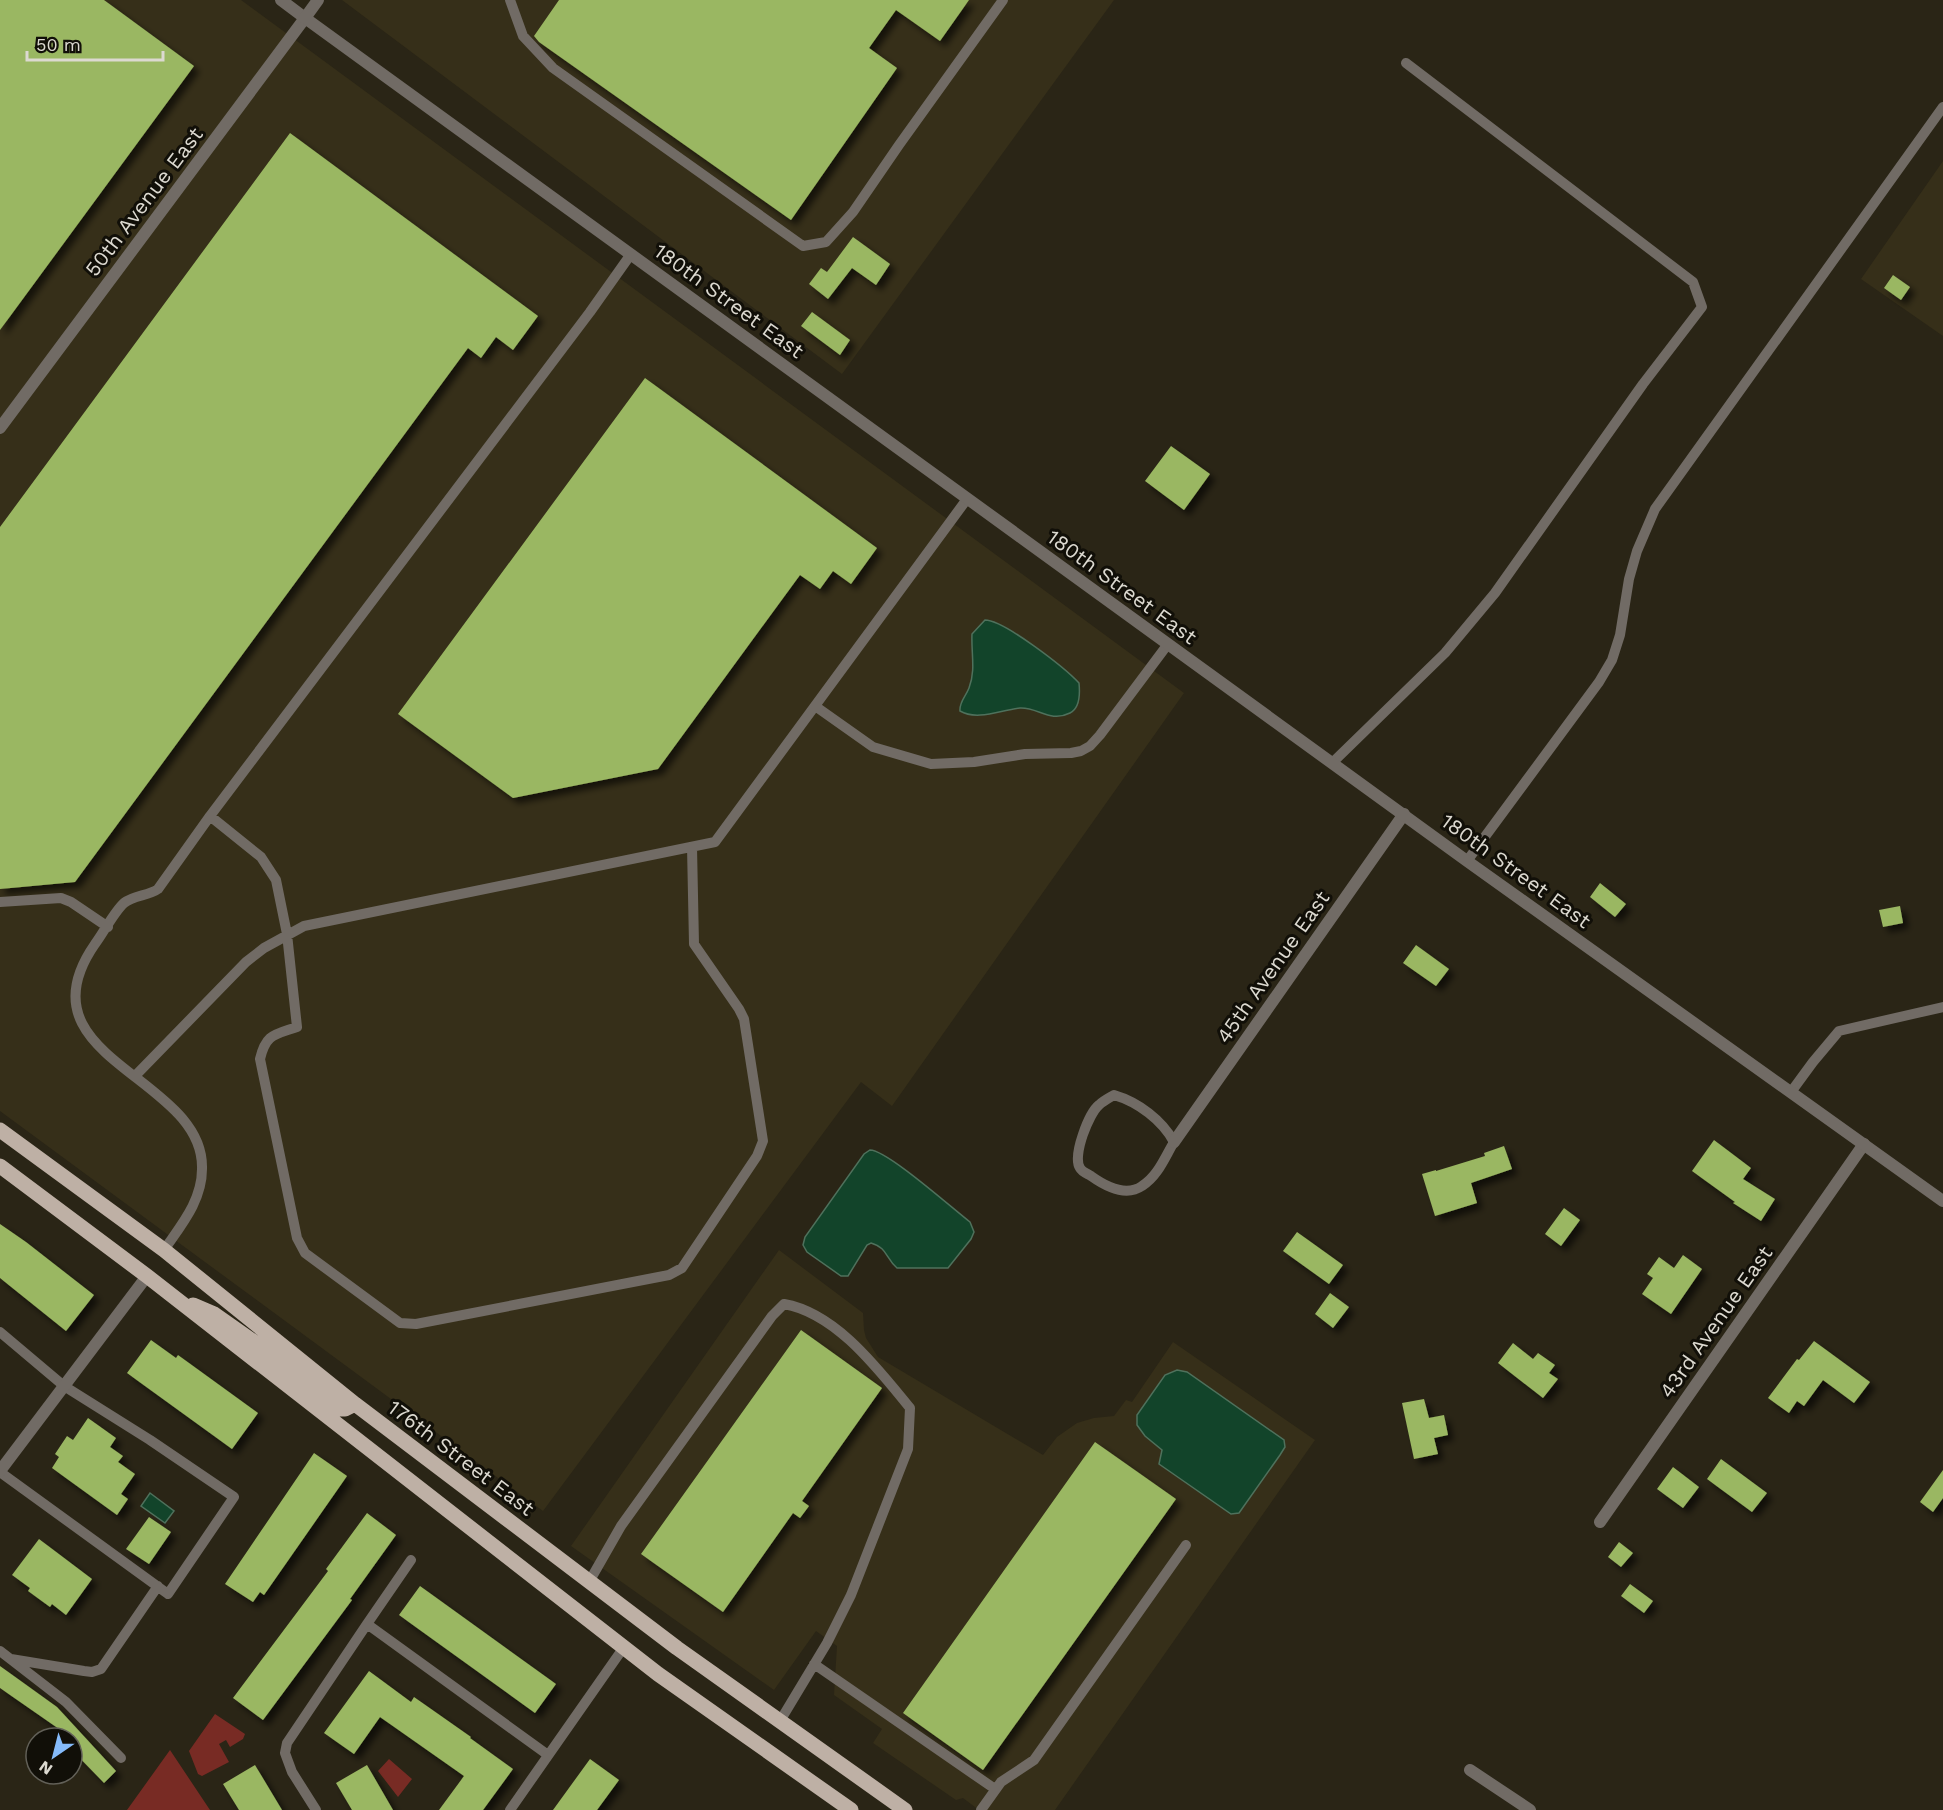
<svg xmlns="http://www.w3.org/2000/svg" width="1943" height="1810" viewBox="0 0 1943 1810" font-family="'Work Sans',sans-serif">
	<defs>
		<filter id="shadow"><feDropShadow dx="5.5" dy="5.5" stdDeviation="3" flood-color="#0009"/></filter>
	</defs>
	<rect width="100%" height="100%" fill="#2a2516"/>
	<path fill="#362f19" d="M0,0h241l943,693 -292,413 -31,-24 -318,429 -543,-400z
		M342,0h772l-272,374z
		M1943,161v175l-82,-57z
		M779,1250l84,63 1,17 2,8 12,19 165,98 14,-18 20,-14 17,-5 20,-2 12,-16 6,2 41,-60 142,98 -260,370h-76l-16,-12 -7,2 -83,-57 9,-14 -48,-34 3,-49 -21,-15 -42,59 -203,-144z"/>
	<path fill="#782b24" d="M215,1714l30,20 -2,5 -13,8 -4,-7 -7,4 10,18 -27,14 -4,-2 -9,-23z
		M170,1750l40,60h-83z
		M389,1759l23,20 -14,18 -20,-26z"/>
	<path fill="#12442a" stroke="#4f715c" stroke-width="1.5" d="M985,620c19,0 80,48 94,63 1,10 1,25 -9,30 -20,10 -32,-6 -50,-5 -19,2 -43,13 -60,3 -1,-9 6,-15 9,-23 7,-18 2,-35 3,-54z
		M870,1150c17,0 83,59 100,72l4,10 -3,7 -23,29h-51c-12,-10 -9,-20 -26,-25l-4,2 -19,31h-7l-34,-24 -4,-7 2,-8 59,-83z
		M1177,1370l10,2 97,68 1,7 -5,8 -41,58 -8,1 -72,-50 3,-14 -17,-14 -8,-11v-10l28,-40z
		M150,1493l24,18 -9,12 -24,-17z"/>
	<path fill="#9ab762" filter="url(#shadow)" d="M0,0h104l90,66 -194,264z
		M559,0h410l-29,41 -44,-31 -27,38 28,20 -106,152 -252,-178 -5,-6z
		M290,133l248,183 -25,34 -17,-13 -15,21 -13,-10 -393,534 -75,7v-362z
		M853,237l37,27 -14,21 -24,-17 -24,31 -19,-15 12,-16 6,4z
		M1893,275l17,12 -9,13 -17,-12z
		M812,312l38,28 -10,15 -39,-29z
		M645,378l232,170 -26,36 -18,-13 -13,18 -20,-14 -142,194 -145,29 -115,-84z
		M1171,446l39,28 -26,36 -39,-29z
		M1600,883l26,21 -11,13 -25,-20z
		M1900,906l3,17 -20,4 -4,-17z
		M1416,945l33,24 -13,17 -33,-23z
		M1714,1140l37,28 -8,11 32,20 -14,22 -28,-18 2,-1 -43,-31z
		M1504,1146l8,23 -41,14 6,20 -42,13 -13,-42 14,-4v1l49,-15 -1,-3z
		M1564,1208l16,12 -19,26 -16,-12z
		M0,1224l26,18 68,53 -28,36 -66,-53z
		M1297,1232l46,33 -14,19 -46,-33z
		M1683,1255l19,14 -31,45 -29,-20 11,-16 -6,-4 12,-17 15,11z
		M1330,1293l19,14 -16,21 -18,-14z
		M801,1330l81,58 -80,113 7,5 -9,12 -7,-5 -70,99 -82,-58z
		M151,1340l25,18 2,-3 80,58 -26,36 -105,-76z
		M1814,1341l56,41 -16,21 -31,-23 -19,26 -7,-5 -8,12 -21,-15 29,-39 2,1z
		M1513,1343l20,16 5,-6 17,12 -6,8 9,6 -15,19 -45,-35z
		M1424,1399l5,19 15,-3 4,20 -14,3 4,16 -24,5 -12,-56z
		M88,1418l28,20 -6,9 13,9 -5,6 17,12 -14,20 7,5 -11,16 -65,-47 7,-11 -4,-3 12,-18 6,4z
		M1095,1442l81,57 -193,271 -80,-57z
		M314,1453l33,23 -83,119 -4,-3 -7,10 -28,-18z
		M1721,1459l46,34 -15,19 -45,-33z
		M1673,1467l26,20 -16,21 -26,-19z
		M1943,1470v28l-10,14 -13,-10z
		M367,1513l29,22 -46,64 2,1 -89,120 -30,-22 95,-127 -2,-2z
		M149,1517l22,15 -22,32 -23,-15z
		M39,1539l53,40 -26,36 -14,-11 -2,3 -22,-16 2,-3 -18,-13z
		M1619,1542l14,11 -12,14 -13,-10z
		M1630,1584l23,17 -9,12 -23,-17z
		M420,1586l136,98 -21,29 -136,-98z
		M0,1666l57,41 59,64 -12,12 -32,-33v-12l-72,-50z
		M369,1671l42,31 3,-5 57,40 -1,1 43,31 -30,41h-44l25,-34 -84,-59 -26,37 -30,-21z
		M590,1759l29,21 -22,30h-44z
		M255,1765l27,45h-43l-16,-26z
		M367,1765l26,45h-41l-16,-27z"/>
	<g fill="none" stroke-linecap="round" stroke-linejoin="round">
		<path stroke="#716b65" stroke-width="10" d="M510,0l13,36 30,32 250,178 23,-4 27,-30 46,-67 104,-145
			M815,706l58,41 58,17 43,-2 51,-8 46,-1 10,-2 9,-5 10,-11 68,-91
			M1332,763l113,-110 50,-60 148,-209 59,-77 -9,-25 -287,-219
			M210,816l51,41 15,23 11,54 10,93c-23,8 -31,7 -37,32l37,179 8,15 95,70 16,1 253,-49 13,-7 75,-112 6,-15 -19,-122 -5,-10 -45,-65 -2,-97
			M1467,861l132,-179 13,-22 8,-25 9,-56 8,-28 18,-42 288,-402
			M0,902l61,-4 10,4 37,25
			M135,1076l111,-114 18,-14 40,-22 411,-84 252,-343
			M1791,1092l22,-30 26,-31 104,-24
			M1114,1095c24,7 48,25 60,47 -9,15 -16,34 -32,44 -16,11 -37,0 -51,-10 -3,-2 -9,-4 -11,-8 -8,-12 9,-55 19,-63 4,-4 10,-7 15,-10z
			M164,1250c17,-25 38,-49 38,-81 3,-93 -187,-110 -107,-225 9,-12 19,-32 29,-41 10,-8 24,-7 34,-14l52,-73 380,-504 41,-58
			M0,1332l64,54 86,54 84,57 -66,97 -168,-122
			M589,1582l32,-56 151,-210 12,-12c52,9 94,65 126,104l-2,41 -57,146 -24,48 -47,78
			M367,1624l181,131
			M0,1651l66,51 55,56
			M11,1659l73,12 8,1 9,-3 57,-83
			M814,1664l181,125
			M316,1810l-24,-38 -7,-19 2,-10 80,-119 44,-64
			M510,1810l114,-163
			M981,1810l20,-28 33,-22 152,-215"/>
		<path stroke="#716b65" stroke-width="12" d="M0,428l305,-410 -24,-18
			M1174,1142l230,-328
			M0,1471l147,-195
			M1600,1522l264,-378
			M1470,1770l60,40"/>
		<path stroke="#716b65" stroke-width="12" d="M318,0l-13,18 1162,843 476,340"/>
		<path stroke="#beb0a5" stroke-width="15" d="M0,1130l164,120 191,154 322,244 228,162
			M0,1166l147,110 511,398 193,136
			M193,1305l21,9 53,37 74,58h4l10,-5"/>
	</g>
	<g text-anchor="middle" stroke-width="6" stroke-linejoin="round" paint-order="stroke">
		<g font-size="21" fill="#dcd9d0" stroke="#110f08">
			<text transform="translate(144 202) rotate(-53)" y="7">50th Avenue East</text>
			<text transform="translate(729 301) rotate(36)" y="7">180th Street East</text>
			<text transform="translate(1122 587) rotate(36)" y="7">180th Street East</text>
			<text transform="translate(1516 871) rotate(36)" y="7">180th Street East</text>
			<text transform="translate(1273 967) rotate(-55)" y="7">45th Avenue East</text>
			<text transform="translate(1716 1322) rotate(-55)" y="7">43rd Avenue East</text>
			<text transform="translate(461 1458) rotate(37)" y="7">176th Street East</text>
		</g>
	</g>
	<g transform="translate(54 1756) rotate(215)"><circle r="28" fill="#110f08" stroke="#626058" stroke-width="1.5"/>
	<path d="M0-4.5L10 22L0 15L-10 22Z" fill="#85bbfb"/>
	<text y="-9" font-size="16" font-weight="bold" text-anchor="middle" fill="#dcd9d0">N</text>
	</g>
	<path d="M27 51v9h136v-9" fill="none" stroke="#dcd9d0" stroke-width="3"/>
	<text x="36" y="51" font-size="18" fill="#dcd9d0" stroke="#110f08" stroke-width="4.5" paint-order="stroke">50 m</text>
</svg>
